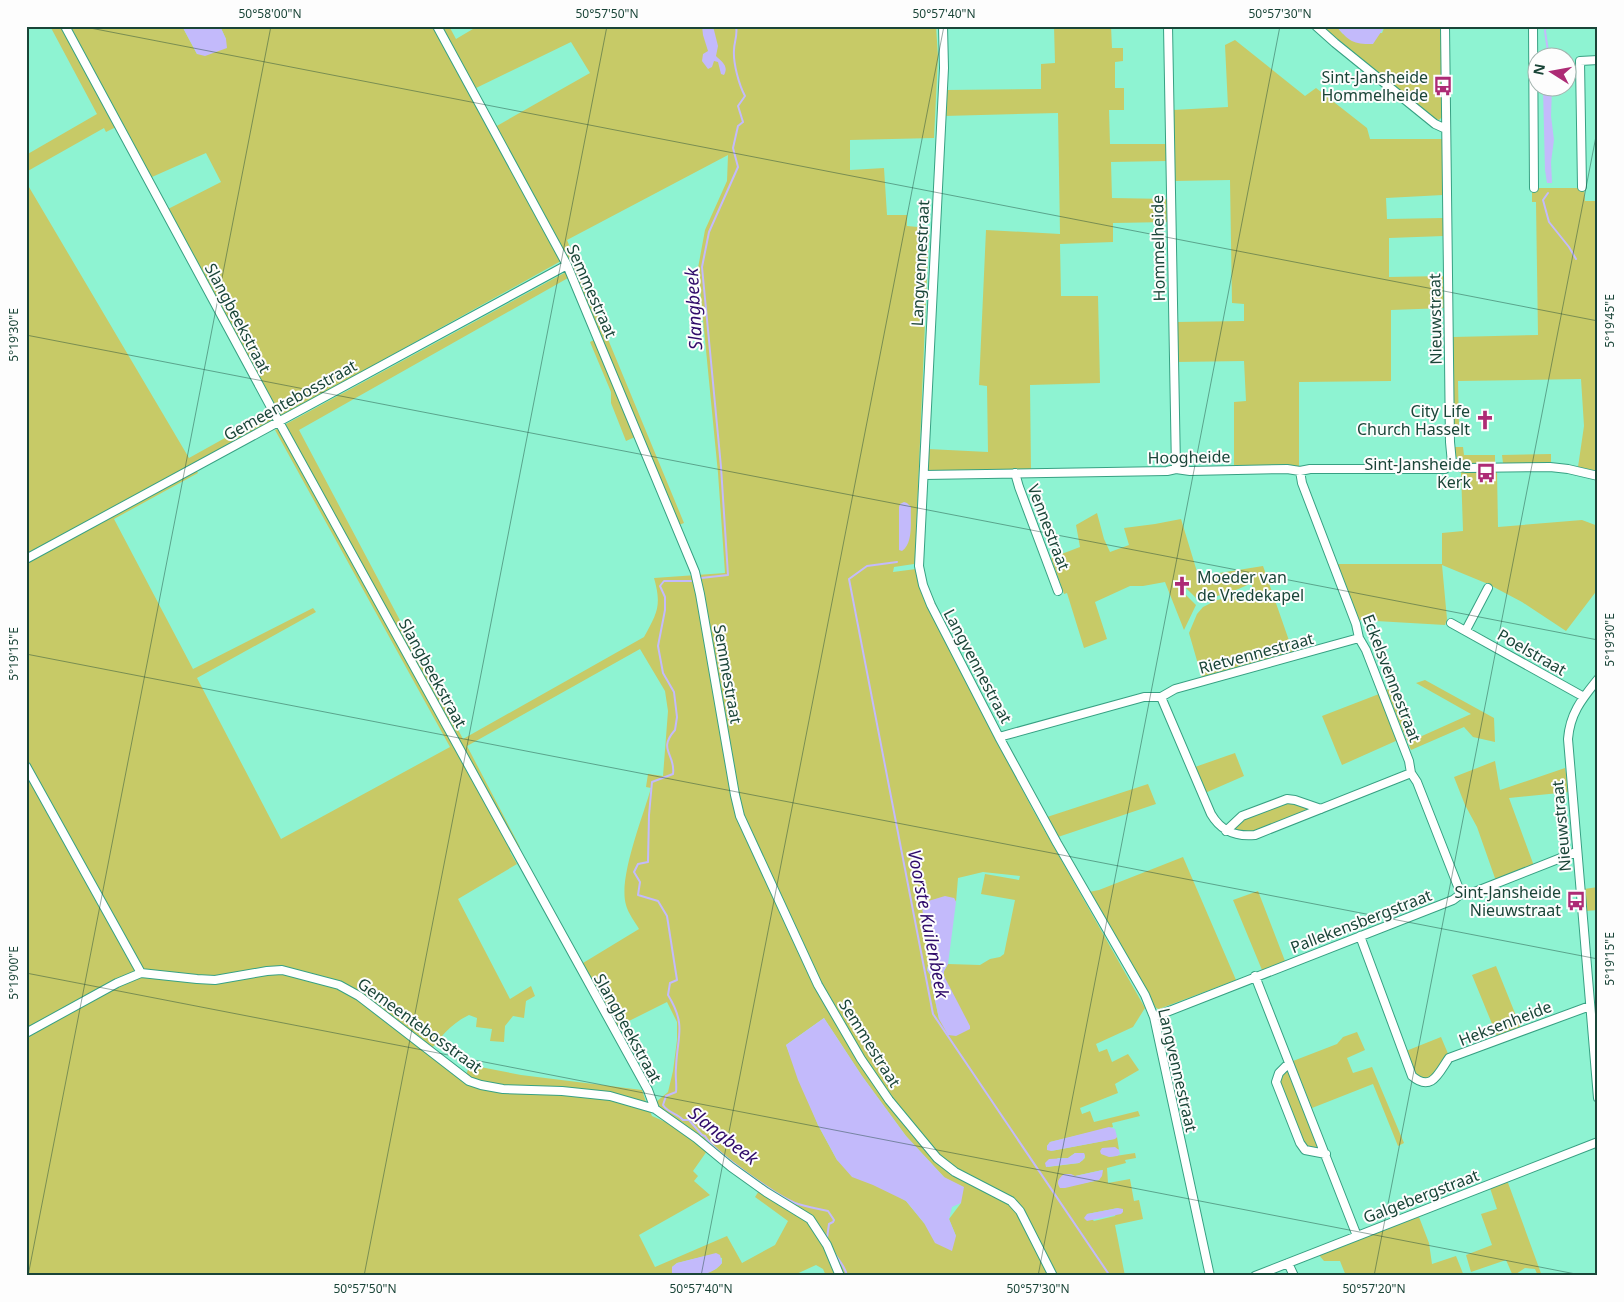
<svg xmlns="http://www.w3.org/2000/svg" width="1624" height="1302" viewBox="0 0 1624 1302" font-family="'Noto Sans',sans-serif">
	<rect width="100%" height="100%" fill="#8ef3d2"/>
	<path fill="#c7ca67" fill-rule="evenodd" d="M50,26h132l15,28 29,-15 -6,-13h213l62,101 95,-54 -19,-31 -97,47 -34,-63h9l7,13 22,-13h458l2,31 -4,81 -84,2v30l34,-2 3,47h20v11l22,2 -14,333 -1,3 -20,3 -1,5 23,-3 2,12 6,19 109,210 112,198 -12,19 -37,17 3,8 8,-3 5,13 16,-8 11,16 -24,14 3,9 -38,15 2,6 8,-3 4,11 44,-11 2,5 -28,7 1,4 -63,15 -3,4 4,5 63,-12 3,-2 2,13 -1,-1 -9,8 26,-4 1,5 -11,2 1,3 -19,5 1,15 22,-4 4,22 5,-1 4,19 -28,6 10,51h-299l-3,-7 -7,-4 -24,11h-92l16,-7 6,-6v-5l-12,-3 -33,8 -5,4v9h-646v-1094l163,276 81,-45 4,8 -80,45 4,7 -84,46 79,150 120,-61 3,4 -119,66 84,161 169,-92 -175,-317 291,-158 -5,-11 -281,156 -112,-208 53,-27 -15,-29 -54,24 -30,-53 -16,8 -2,-4 -78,44v-17l71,-41zM728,155l-1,26 -22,49 -7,38 20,205 7,100 -71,5c8,28 3,35 -10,59l-181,102 -164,-309 269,-152 28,61 -6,3 21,50v11l15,38 9,-4 39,90 10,-4 -117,-283zM640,649l25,42 3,20 -5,65 -15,-2 -2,13 5,1c-8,29 -33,90 -25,117 2,8 9,17 13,24l-56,34 34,64 50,-25 10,20v18l-4,31 -5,21 -12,10 2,4 45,33 59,47 -7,11 33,24 -13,24 -33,18 -15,-27 -72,31 -16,-32 71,-40 -16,-14 4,-5 -5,-5 14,-20 -37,-27 -18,-8 -5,-11 -5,-15 -121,-15 -51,-10 -5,12 -37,-23c11,-16 24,-31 41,-39l8,3 -1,9 16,2 -2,12 14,1 1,-16 8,-10 11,2 2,-17 9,-5 -4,-10 -21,13 -52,-100 59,-35 -7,-12 10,-5 -53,-101zM983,872l37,4 -1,4 -34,-6 -4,20 34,6 -11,54 -4,3 -10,2 -10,6 -32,-1 -4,7 -5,48 -8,-38v-5l-4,-6 2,-9 25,-63 2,4 2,-24zM824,1018l38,58 44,60 38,41 17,26 -12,16 7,17 -32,-13 -18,-22 -69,-41 -19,-35 -32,-80zM1075,1153h9l1,5 -6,5 -32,4 11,-9h10zM1102,1170l-3,10 -39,8 15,-12zM1118,1208l-3,8 -21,5 -7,-7z
		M1054,26h57l1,22h11v13l-8,1v26h9v22h-15l1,34h57v17l-56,1 1,36 57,1v23l-56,1v19l-53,2 1,52h37l2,87 -70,2 1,85 -100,2 -4,-4 1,-19 60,3 -1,-66 -8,-1 7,-155 74,4 -2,-121 -114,3 2,-26 95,-1v-25l14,-1z
		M1322,26h14l7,8 39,-1 3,-7h56l1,91 -3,3 -5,-1z
		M1235,40l70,56 11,-8 51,40 3,11h72l1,56 -57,3 1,21 56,-1 1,18 -55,2v39l55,-1 1,32 -54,2v71l-92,1v85h-65v-65l12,-1 -2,-40 -68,1v-40l68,-1v-17l-12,-1 -2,-123 -57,1v-71l55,-3 -3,-62z
		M1532,188h52l1,13h13v270l-20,-4 6,-41 -3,-47 -123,2 1,46h5l-1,10 -9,-1 -1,-99 85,-2 -2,-133h-4z
		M1454,447h9l1,8h31v8l-33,1 -7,-9z
		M1551,454v9h-48l-1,-8z
		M1461,471h36l1,56 84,-7 16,6v63l-32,42 -44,-29 -34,-18 -46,-19 5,54 -2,6 -86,-5 -22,-56h105v-31l21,-2z
		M1097,513l7,26 6,13 19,-7 -5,-17 31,-4 26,-5 17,56h9l56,-9 30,86 -91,26 -13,-45 8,-19 6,-7 14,-7 37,-8 -3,-9c-15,9 -34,12 -51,19l-14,-14 -3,4 13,13 -12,25 -19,-48 -22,4h-13l-35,16 12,37 -23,9 -17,-55 -3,1 -13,-36 29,-11 -4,-22z
		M1425,680l69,38 1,24 -22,-5 -9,-10 -53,23 -25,-60 7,-3 20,53 58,-26 -55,-31z
		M1379,694l19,46 -56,25 -20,-49z
		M1235,753l9,23 -39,17 -10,-26z
		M1495,761l5,29 65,-22 4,24 -60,6 25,68 -38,15 -19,-54 -12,-22 -11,-28z
		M1148,784l8,20 -98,33 -11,-20z
		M1289,802l18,5v3l-54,22h-17l-1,-5 6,-7z
		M1183,857l53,123 -77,29 -3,-1 -67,-116 10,-2z
		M1598,887v23l-12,1 -2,-22z
		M1258,891l27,70 -23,9 -29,-70z
		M1496,966l25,62 -24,8 -25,-61z
		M1357,1032l8,18 -18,8 6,15 19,-6 32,76 -6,3 -25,-62 -61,24 -19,-47 44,-17 6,-7z
		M1441,1037l8,19 -11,18 -11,6 -10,-4 -11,-25z
		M1287,1069l2,1 31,78 -2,1 -10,-1 -6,-6 -22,-57v-7z
		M1507,1180l35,96h-4l-3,-7 -10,-1 -12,8 -7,-16 -35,12 -5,-17 26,-10 -11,-31 16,-5 -7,-21z
		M1419,1217l10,26 3,21 24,-8 8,20h-84l-1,-2 -4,2h-29l-6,-15h-16l-6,-7z"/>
	<path fill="#c3bafb" d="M182,26h38l6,13 1,9 -22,8 -8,-2z
		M702,26h11l5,20 -2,10c6,6 13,10 8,19l-3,-1 -3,-12 -4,-1 -2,6 -4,2 -6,-8 1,-7 5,-3 -5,-16z
		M1336,26h49l-12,18c-20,1 -25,-4 -37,-18z
		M1543,88h9l-1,28 3,24 -3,22 1,21h-5l-2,-13z
		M904,502l3,1 4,4c-1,12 3,36 -9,44l-3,-1v-43l1,-3z
		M945,896l9,2 2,4 -8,62 -4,7v5l26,50v3l-14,7 -8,-1 -9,-16 -8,-38v-5l-4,-6 2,-9 -7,-54 3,-5z
		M824,1018l38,58 44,60 38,41 20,10 -3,16 -9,4 -3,12 7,17 -4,15 -17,-8 -11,-20 -18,-22 -33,-16 -21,-8 -15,-17 -19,-35 -20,-45 -12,-35z
		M1109,1127l6,2 2,8 -2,2 -64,12 -4,-1v-4l3,-4z
		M1115,1147l4,3 1,4 -3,2 -8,1 -8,-3 -1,-3 2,-3z
		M1075,1153h9l1,3 -2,4 -4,3 -33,4 -1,-4 4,-4 19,-1z
		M1103,1170l-1,6 -3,4 -34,8h-5c-4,-6 -2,-9 4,-14h7l4,2z
		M1118,1208l5,1v3l-2,2 -34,7 -3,-3 3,-4z
		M716,1253l4,2 2,8c-11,15 -34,13 -50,13v-9l5,-4z"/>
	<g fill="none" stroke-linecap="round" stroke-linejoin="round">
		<path stroke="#c3bafb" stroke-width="2" d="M1546,26l-1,5 4,27
			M1548,193l-5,7 6,22 20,25 7,12
			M897,562l-30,4 -18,13 84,435 177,262
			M701,578l27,-3 -7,-108 -19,-200 7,-35 29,-65 -5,-19 5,-22 5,-4 -5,-16 7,-10c-6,-11 -12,-33 -11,-46 0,-8 4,-15 2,-24
			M691,581h-27l-4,5 5,11v13l-7,36 5,27 11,19 3,25 -2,13c-18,20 1,24 -2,44l-21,8 -3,33 -1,47 -10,2 -4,8 6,10 -2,13 20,6 9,15 10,64 -7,3 -2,12c19,31 9,41 8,73 -1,9 1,16 0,24l-10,4 -3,9c5,8 14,8 20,15h6l13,15 3,1c9,16 75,62 93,68 10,3 20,5 30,7l6,9 -1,2 -4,2 -2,14
			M833,1251c5,9 12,14 14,25"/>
		<defs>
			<path id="minor" d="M65,26l214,396 369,668 7,19 41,29 35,29 35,25 44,27 17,26 13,31
				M437,26l130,239 128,307 5,22 35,201 5,21 78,169 43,74 28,41 48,58 18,14 56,29 9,10 33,65
				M943,26l1,42 -25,498 4,19 8,20 68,132 58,106 88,152 9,22 56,259
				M1168,26l8,443
				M1316,26l19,17 100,81 11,5
				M1445,26l5,416 2,21
				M1533,26l1,162
				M1582,187l-2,-126 18,-1
				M1452,463l7,4 8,1 83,-1 18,2 30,7
				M1300,471l2,12 54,141 3,14 7,12 43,111 2,12 6,9 44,112
				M1015,473l4,14 39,104
				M924,475l243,-4 9,-2 14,2 97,-2 13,2 10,-2h135l7,-6
				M26,559l541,-294
				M1451,623l133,74
				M1466,630l22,-42
				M1598,679c-16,20 -28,34 -30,60l30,359
				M1161,697l50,117c10,17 24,23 44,21l156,-62
				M999,737l145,-40h17l14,-8 184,-51
				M26,766l115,207 56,6 18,1 52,-9 15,-1 57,15 20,11 110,85 12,4 22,4 59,2 48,5 45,13
				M1226,831l16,-15 45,-17 8,1 26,9
				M1360,936l52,140c20,17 27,-4 37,-18l141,-52
				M1255,976l102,260
				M1154,1017l299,-117 8,-6 11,-1 104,-41
				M26,1033l91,-50 24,-10
				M1289,1063l-10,10 -3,9 24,61 5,7 21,4
				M1288,1263l6,13
				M1255,1276l343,-134"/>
		</defs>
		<use href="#minor" stroke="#37a183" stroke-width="10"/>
		<use href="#minor" stroke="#fff" stroke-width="8"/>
	</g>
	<path fill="none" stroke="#1a4538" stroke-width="1" stroke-opacity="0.45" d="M80,26l1518,295M26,335l1572,305M26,654l1572,305M26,973l1560,303M28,1276l243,-1250M364,1276l243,-1250M701,1276l243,-1250M1038,1276l242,-1250M1374,1276l224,-1150"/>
	<defs>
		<symbol id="bus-bare" viewBox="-9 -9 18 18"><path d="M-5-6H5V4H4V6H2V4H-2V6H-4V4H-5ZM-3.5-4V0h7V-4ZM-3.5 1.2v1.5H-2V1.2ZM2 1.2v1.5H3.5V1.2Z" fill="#ad2b75" stroke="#fdfdfd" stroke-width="2.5" paint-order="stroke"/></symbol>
		<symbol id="church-bare" viewBox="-9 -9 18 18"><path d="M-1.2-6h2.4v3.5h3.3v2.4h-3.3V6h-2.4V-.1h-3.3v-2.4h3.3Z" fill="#ad2b75" stroke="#fdfdfd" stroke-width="2.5" paint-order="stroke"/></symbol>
	</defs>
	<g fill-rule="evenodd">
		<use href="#bus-bare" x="1429" y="72" width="28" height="28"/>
		<use href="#church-bare" x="1471" y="406" width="28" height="28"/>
		<use href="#bus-bare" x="1472" y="459" width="28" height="28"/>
		<use href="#church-bare" x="1168" y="572" width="28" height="28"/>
		<use href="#bus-bare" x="1562" y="887" width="28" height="28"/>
	</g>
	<g text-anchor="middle" stroke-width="4" stroke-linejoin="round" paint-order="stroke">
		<g font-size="16" fill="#1a4538" stroke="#fdfdfd" text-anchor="end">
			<text x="1428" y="83">Sint-Jansheide<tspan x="1428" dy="18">Hommelheide</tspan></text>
			<text x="1470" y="417">City Life<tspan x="1470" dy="18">Church Hasselt</tspan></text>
			<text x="1471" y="470">Sint-Jansheide<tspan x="1471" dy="18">Kerk</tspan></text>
			<text x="1197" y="583" text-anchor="start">Moeder van<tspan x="1197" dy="18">de Vredekapel</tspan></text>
			<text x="1561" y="898">Sint-Jansheide<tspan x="1561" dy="18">Nieuwstraat</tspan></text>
		</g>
		<g font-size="16" fill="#1a4538" stroke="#fdfdfd">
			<text transform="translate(1158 248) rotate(-91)" y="6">Hommelheide</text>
			<text transform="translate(920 263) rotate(-87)" y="6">Langvennestraat</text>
			<text transform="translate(592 291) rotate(66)" y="6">Semmestraat</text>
			<text transform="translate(238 318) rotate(62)" y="6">Slangbeekstraat</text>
			<text transform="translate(1435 319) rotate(-91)" y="6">Nieuwstraat</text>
			<text transform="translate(290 400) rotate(-29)" y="6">Gemeentebosstraat</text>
			<text transform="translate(1189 457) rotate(-1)" y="6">Hoogheide</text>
			<text transform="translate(1049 527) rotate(69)" y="6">Vennestraat</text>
			<text transform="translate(1532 652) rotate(30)" y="6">Poelstraat</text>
			<text transform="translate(1256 653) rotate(-15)" y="6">Rietvennestraat</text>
			<text transform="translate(978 666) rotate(62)" y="6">Langvennestraat</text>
			<text transform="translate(433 673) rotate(61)" y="6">Slangbeekstraat</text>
			<text transform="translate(728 674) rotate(80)" y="6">Semmestraat</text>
			<text transform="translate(1392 678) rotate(69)" y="6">Eckelsvennestraat</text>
			<text transform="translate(1561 826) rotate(-95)" y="6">Nieuwstraat</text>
			<text transform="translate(1361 921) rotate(-21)" y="6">Pallekensbergstraat</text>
			<text transform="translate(1505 1023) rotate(-21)" y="6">Heksenheide</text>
			<text transform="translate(420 1025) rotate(36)" y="6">Gemeentebosstraat</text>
			<text transform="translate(628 1028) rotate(61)" y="6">Slangbeekstraat</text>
			<text transform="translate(870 1043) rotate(58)" y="6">Semmestraat</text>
			<text transform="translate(1178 1070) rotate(77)" y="6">Langvennestraat</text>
			<text transform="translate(1421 1196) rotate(-21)" y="6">Galgebergstraat</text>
		</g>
		<g font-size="18" font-style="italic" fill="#2f0b6a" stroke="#fdfdfd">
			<text transform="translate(694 309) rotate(-93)" y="6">Slangbeek</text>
			<text transform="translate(928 924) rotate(79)" y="6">Voorste Kuilenbeek</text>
			<text transform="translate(723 1136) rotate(38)" y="6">Slangbeek</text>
		</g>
	</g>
	<rect width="1624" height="1302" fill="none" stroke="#fdfdfd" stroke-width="55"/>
	<g transform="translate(1552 72) rotate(281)"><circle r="24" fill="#fdfdfd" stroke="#a2b3ae"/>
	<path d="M0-4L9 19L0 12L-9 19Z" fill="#ad2b75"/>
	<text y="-8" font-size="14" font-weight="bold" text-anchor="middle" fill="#1a4538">N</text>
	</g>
	<rect x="28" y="28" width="1568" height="1246" fill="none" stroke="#1a4538" stroke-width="2"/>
	<g font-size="12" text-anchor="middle" fill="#1a4538">
		<text x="270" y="18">50°58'00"N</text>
		<text x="607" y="18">50°57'50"N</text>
		<text x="944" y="18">50°57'40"N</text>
		<text x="1280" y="18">50°57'30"N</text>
		<text transform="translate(1610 321) rotate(-90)" y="4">5°19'45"E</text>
		<text transform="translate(14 335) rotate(-90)" y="4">5°19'30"E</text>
		<text transform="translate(1610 640) rotate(-90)" y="4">5°19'30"E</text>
		<text transform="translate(14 654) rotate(-90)" y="4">5°19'15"E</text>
		<text transform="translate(1610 959) rotate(-90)" y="4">5°19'15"E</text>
		<text transform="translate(14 973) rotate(-90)" y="4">5°19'00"E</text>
		<text x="365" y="1293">50°57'50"N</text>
		<text x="701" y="1293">50°57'40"N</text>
		<text x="1038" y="1293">50°57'30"N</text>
		<text x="1374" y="1293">50°57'20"N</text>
	</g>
</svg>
